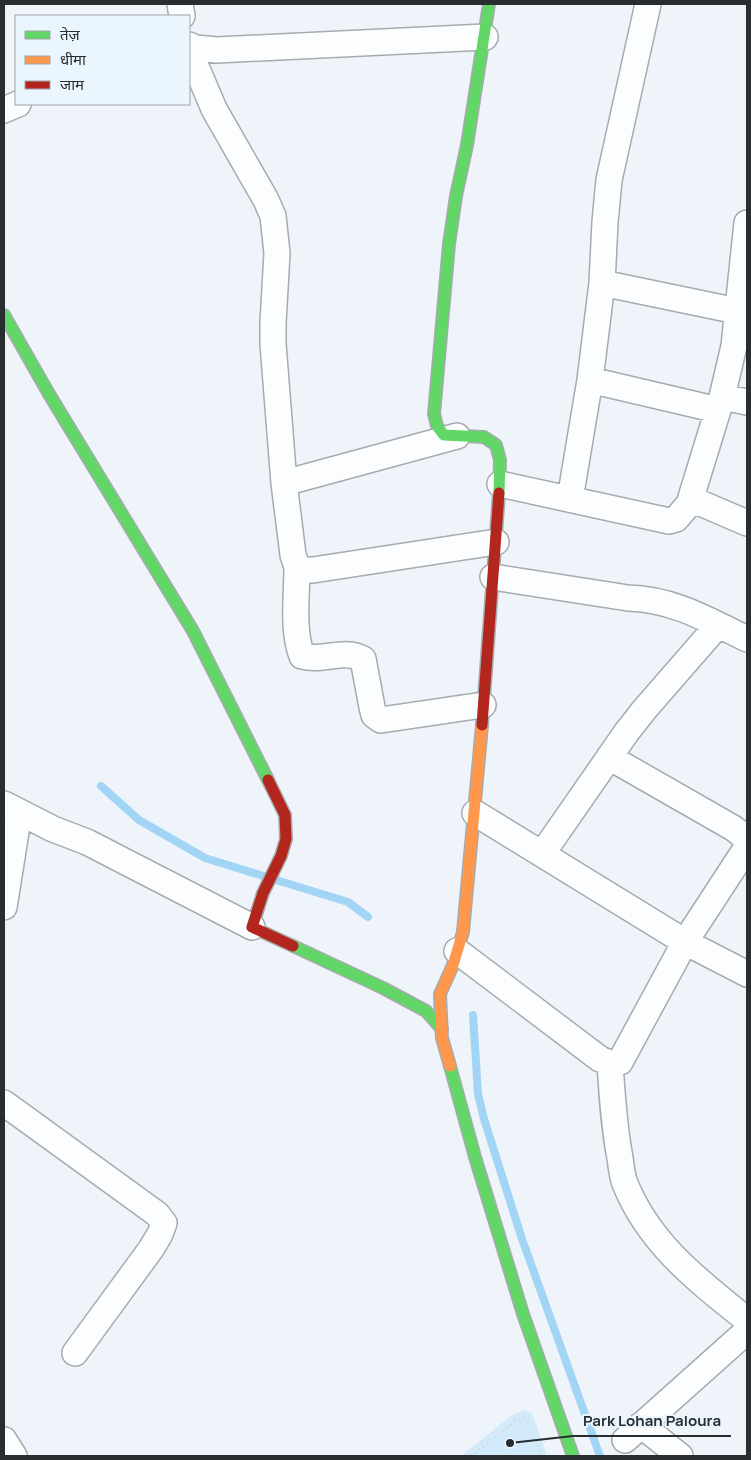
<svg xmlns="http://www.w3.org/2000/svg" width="751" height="1460" viewBox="0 0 751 1460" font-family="Manrope,'Noto Sans Devanagari',sans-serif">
	<rect width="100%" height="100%" fill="#eef4f9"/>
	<path fill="#d3eafa" d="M524,1410l8,3 15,43h-86l50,-40z"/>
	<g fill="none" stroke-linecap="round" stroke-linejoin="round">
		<path stroke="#a2d4f6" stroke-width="8" d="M101,786l38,34 66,38 143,44 20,15
			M473,1015l5,79 6,25 38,120 78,217"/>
		<defs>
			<path id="street" d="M180,4l2,12
				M189,45l6,3 22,2 268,-13
				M189,50l25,59 52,91 7,16 4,37 -4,70v21l11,139 9,72 4,12 9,3h7l183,-28
				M4,110l14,-6
				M602,283l135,28
				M590,380l128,30
				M722,397l25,5
				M284,483l173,-47
				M500,484l169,37 7,-2 13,-15 9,-2 49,21
				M570,499l20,-119 12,-97 3,-61 4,-42 39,-176
				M689,504l33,-107 12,-51 13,-123
				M297,567c0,27 -5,64 5,89 21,6 42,-8 61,3l9,48 2,8 7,5 102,-15
				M493,577l135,21c45,1 80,22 119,41
				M609,757l124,71 9,7 5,6
				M4,804l49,25 34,13 165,85
				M475,813l210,129 62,32
				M542,854l84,-121 18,-23 74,-85
				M4,907l15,-94
				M457,951l143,108 10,4 10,-1 65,-120 60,-92 2,-8
				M610,1063c2,32 4,64 10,95 1,7 2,16 4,23 24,62 73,99 123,139
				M4,1103l153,111 7,9 -4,11 -9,15 -76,104
				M641,1425l39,31
				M4,1440l10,16
				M625,1440l122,-109"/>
			<path id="fast" d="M489,4l-22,141 -11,51 -7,48 -15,170 3,12 7,9 40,2 12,8 4,15 -1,33
				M4,315l45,79 144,237 75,149
				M293,946l90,42 43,23 16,18
				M450,1066l25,91 48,157 50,142"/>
			<path id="slow" d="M450,1066l-8,-28 -2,-44 13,-29 10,-33 19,-207"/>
			<path id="jam" d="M482,725l17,-232
				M268,780l17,35 1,24 -5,17 -18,37 -11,34 41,19"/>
		</defs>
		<use href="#street" stroke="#a6abae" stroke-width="28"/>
		<use href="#fast" stroke="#a6abae" stroke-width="14"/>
		<use href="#slow" stroke="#a6abae" stroke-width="14"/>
		<use href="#jam" stroke="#a6abae" stroke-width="14"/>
		<path stroke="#d2d4d6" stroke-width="3" stroke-dasharray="1 4" stroke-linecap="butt" d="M538,1445l3,11
			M471,1456l46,-36 8,-2 4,3 2,4"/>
		<use href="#street" stroke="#fcfdfe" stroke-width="25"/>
		<use href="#fast" stroke="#63d668" stroke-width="11"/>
		<use href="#slow" stroke="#ff974d" stroke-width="11"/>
		<use href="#jam" stroke="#b3261e" stroke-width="11"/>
	</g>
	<path fill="none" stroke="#292d30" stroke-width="2" d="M510 1443L573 1436H731"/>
	<circle fill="#292d30" stroke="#eaf5fd" stroke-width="2" cx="510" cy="1443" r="5"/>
	<g font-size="15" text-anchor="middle" font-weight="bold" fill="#292d30" stroke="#eaf5fd" stroke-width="4" stroke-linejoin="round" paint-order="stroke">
		<text x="652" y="1426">Park Lohan Paloura</text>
	</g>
	<rect width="751" height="1460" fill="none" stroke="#292d30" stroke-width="10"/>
	<rect x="15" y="15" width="175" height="90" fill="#eaf5fd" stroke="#9da5ab"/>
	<rect x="25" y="31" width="25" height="8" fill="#63d668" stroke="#9da5ab"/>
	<text x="60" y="40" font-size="15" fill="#292d30">तेज़</text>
	<rect x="25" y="56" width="25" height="8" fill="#ff974d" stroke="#9da5ab"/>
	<text x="60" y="65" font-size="15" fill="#292d30">धीमा</text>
	<rect x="25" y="81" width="25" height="8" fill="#b3261e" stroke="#9da5ab"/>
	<text x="60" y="90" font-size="15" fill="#292d30">जाम</text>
</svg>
